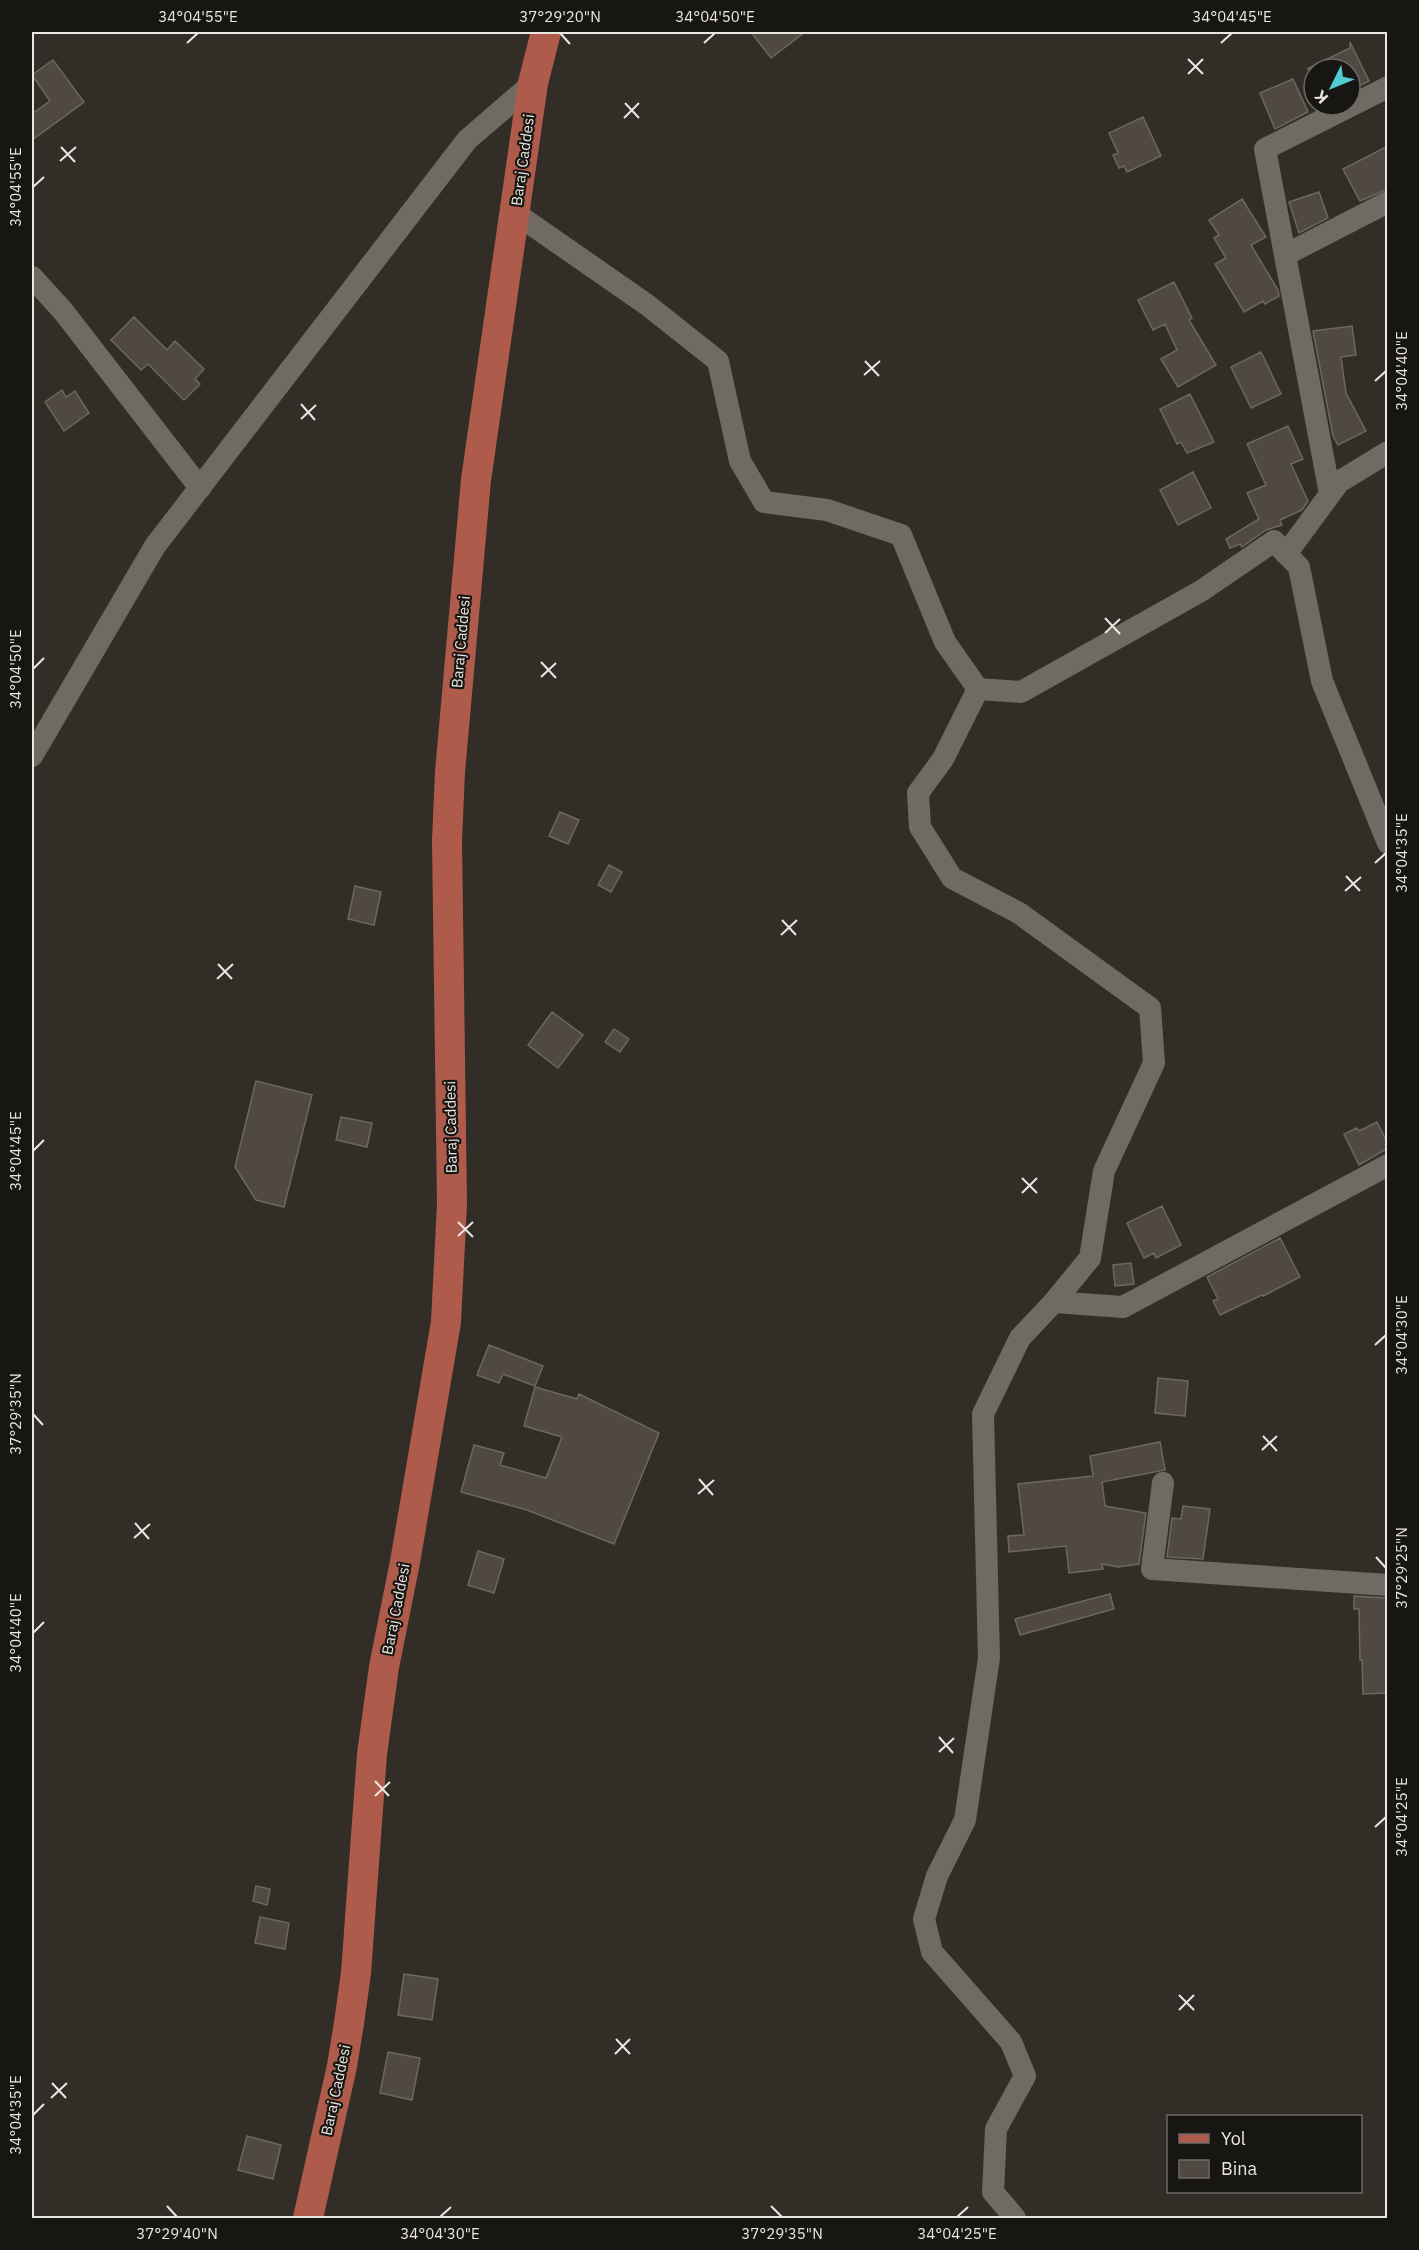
<svg xmlns="http://www.w3.org/2000/svg" width="1419" height="2250" viewBox="0 0 1419 2250" font-family="'IBM Plex Sans',sans-serif">
	<rect width="100%" height="100%" fill="#322d26"/>
	<path fill="#4f4941" stroke="#6d675f" stroke-width="1.5" d="M751,32h54l-34,26z
		M1350,42l19,39 -19,10v-22h-43l43,-21z
		M53,60l31,42 -52,38v-26l18,-13 -18,-26z
		M1293,79l15,33 -33,17 -15,-36z
		M1143,117l18,39 -34,16 -3,-6 -5,2 -6,-13 5,-2 -9,-20z
		M1388,146v43l-28,12 -17,-32z
		M1319,192l9,26 -29,15 -10,-31z
		M1242,199l24,38 -15,8 27,45 1,6 -14,8 -2,-3 -19,11 -29,-48 11,-6 -12,-20 5,-3 -10,-15z
		M1174,282l18,36 -3,2 27,45 -38,22 -17,-28 16,-9 -12,-26 -12,6 -15,-30z
		M134,317l33,33 8,-9 29,28 -9,10 5,5 -16,16 -36,-36 -7,6 -30,-30z
		M1352,326l4,29 -15,2 5,36 20,38 -28,14 -5,-9 -20,-105z
		M1261,352l20,42 -30,14 -20,-41z
		M62,390l4,7 9,-6 14,22 -25,18 -19,-29z
		M1190,394l24,48 -27,11 -6,-11 -4,2 -17,-35z
		M1288,426l15,33 -12,5 17,37 -6,9 -22,10 2,5 -16,5 -24,17 -2,-3 -10,4 -4,-9 33,-20 -12,-26 19,-8 -19,-41z
		M1193,472l18,36 -33,17 -18,-35z
		M560,812l19,8 -11,24 -19,-8z
		M609,865l13,7 -11,20 -13,-7z
		M355,886l26,6 -7,33 -26,-6z
		M552,1012l31,23 -25,33 -30,-23z
		M614,1029l15,10 -9,13 -15,-10z
		M256,1081l56,14 -28,112 -28,-7 -21,-33z
		M341,1117l31,6 -5,24 -31,-7z
		M1377,1122l11,22v4l-29,17 -15,-31 13,-6 2,3z
		M1162,1206l19,39 -25,13 -2,-5 -10,5 -17,-35z
		M1280,1238l20,39 -37,19 -1,-1 -42,20 -7,-14 5,-2 -11,-22z
		M1131,1263l3,21 -19,2 -2,-21z
		M489,1345l54,21 -8,20 -32,-12 -4,9 -22,-8z
		M1158,1378l30,3 -3,35 -30,-3z
		M535,1387l42,12 2,-5 80,39 -45,111 -87,-34 -66,-18 13,-47 30,8 -4,12 46,13 16,-41 -38,-11z
		M1160,1442l5,28 -63,12 3,24 41,7 -7,51 -21,3 -16,-3 1,5 -34,4 -3,-27 -57,6 -1,-16 16,-1 -6,-51 75,-8 -3,-20z
		M1183,1506l27,3 -7,50 -36,-2 5,-39 9,1z
		M478,1551l26,8 -10,34 -26,-8z
		M1110,1594l4,15 -94,26 -5,-16z
		M1354,1596l34,2v95l-25,1 -1,-34h-2l-1,-51h-5z
		M256,1886l14,3 -3,16 -14,-4z
		M260,1917l29,6 -4,26 -30,-6z
		M404,1974l34,5 -6,41 -34,-5z
		M388,2052l32,6 -8,42 -32,-7z
		M247,2136l34,9 -8,34 -35,-9z"/>
	<g fill="none" stroke-linecap="round" stroke-linejoin="round">
		<path stroke="#706b62" stroke-width="22" d="M515,213l131,91 72,57 22,100 24,41 63,8 74,25 44,107 33,47 43,3 180,-101 73,-50 25,26 23,114 66,162
			M1285,255l103,-53
			M32,277l31,34 137,177
			M1330,494l-65,-345 123,-62
			M1286,554l53,-72 49,-30
			M978,689l-35,70 -25,34 2,34 32,51 67,35 131,95 4,55 -50,108 -14,87 -36,44 -34,36 -37,76 6,244 -24,162 -28,56 -13,43 8,33 79,90 14,34 -29,53 -3,63 22,26
			M32,756l123,-210 312,-406 66,-57
			M1054,1302l69,5 265,-142
			M1163,1483l-11,86 236,16"/>
		<path stroke="#af5b4c" stroke-width="30" d="M308,2218l34,-152 7,-43 7,-50 16,-219 12,-87 21,-105 41,-240 6,-118 -5,-364 3,-68 26,-292 57,-397 13,-51"/>
	</g>
	<path fill="none" stroke="#eae7e2" stroke-width="2" d="M560,33l10,11M187,43l11,-10M704,43l11,-10M1221,43l11,-10M1188,59l15,15M1188,74l15,-15M625,103l14,15M624,118l15,-15M61,147l14,15M60,161l16,-14M33,187l11,-10M865,361l14,15M864,375l16,-14M1375,381l11,-10M301,404l14,16M301,419l15,-14M1105,618l15,16M1105,633l15,-14M541,662l15,16M33,669l11,-11M541,677l15,-14M1375,863l11,-10M1346,876l14,15M1345,891l16,-14M782,920l14,15M781,935l16,-15M218,964l14,15M217,979l16,-15M33,1151l11,-11M1022,1178l15,15M1022,1193l15,-15M458,1222l15,15M458,1236l15,-14M1375,1345l11,-10M33,1414l10,11M1263,1436l14,15M1262,1450l15,-14M699,1479l14,16M698,1494l16,-14M135,1523l14,16M134,1538l16,-14M1376,1557l10,11M33,1633l11,-11M939,1737l14,16M939,1752l15,-14M375,1781l14,15M375,1796l15,-14M1375,1827l11,-10M1179,1995l15,15M1179,2010l15,-15M616,2039l14,15M615,2054l15,-15M52,2083l14,15M51,2098l16,-15M33,2115l11,-11M167,2206l10,11M771,2206l11,11M440,2217l11,-10M957,2217l11,-10"/>
	<g text-anchor="middle" stroke-width="4.5" stroke-linejoin="round" paint-order="stroke">
		<g font-size="15" fill="#eae7e2" stroke="#181612">
			<text transform="translate(523 160) rotate(-82)" y="5">Baraj Caddesi</text>
			<text transform="translate(461 642) rotate(-85)" y="5">Baraj Caddesi</text>
			<text transform="translate(451 1127) rotate(-91)" y="5">Baraj Caddesi</text>
			<text transform="translate(396 1609) rotate(-79)" y="5">Baraj Caddesi</text>
			<text transform="translate(336 2090) rotate(-78)" y="5">Baraj Caddesi</text>
		</g>
	</g>
	<rect width="1419" height="2250" fill="none" stroke="#181612" stroke-width="66"/>
	<rect x="1167" y="2115" width="195" height="78" fill="#181612" stroke="#6c6a65" stroke-width="1.5"/>
	<rect x="1179" y="2134" width="30" height="9" fill="#af5b4c" stroke="#6c6a65" stroke-width="1.5"/>
	<text x="1221" y="2145" font-size="18" fill="#eae7e2">Yol</text>
	<rect x="1179" y="2160" width="30" height="18" fill="#4f4941" stroke="#6c6a65" stroke-width="1.5"/>
	<text x="1221" y="2175" font-size="18" fill="#eae7e2">Bina</text>
	<g transform="translate(1332 87) rotate(227)"><circle r="28" fill="#181612" stroke="#6c6a65" stroke-width="1.5"/>
	<path d="M0-4.5L10 22L0 15L-10 22Z" fill="#51ccd3"/>
	<text y="-9" font-size="16" font-weight="bold" text-anchor="middle" fill="#eae7e2">K</text>
	</g>
	<rect x="33" y="33" width="1353" height="2184" fill="none" stroke="#eae7e2" stroke-width="2"/>
	<g font-size="15" text-anchor="middle" fill="#eae7e2">
		<text x="198" y="22">34°04'55"E</text>
		<text x="560" y="22">37°29'20"N</text>
		<text x="715" y="22">34°04'50"E</text>
		<text x="1232" y="22">34°04'45"E</text>
		<text transform="translate(16 187) rotate(-90)" y="5">34°04'55"E</text>
		<text transform="translate(1402 371) rotate(-90)" y="5">34°04'40"E</text>
		<text transform="translate(16 669) rotate(-90)" y="5">34°04'50"E</text>
		<text transform="translate(1402 853) rotate(-90)" y="5">34°04'35"E</text>
		<text transform="translate(16 1151) rotate(-90)" y="5">34°04'45"E</text>
		<text transform="translate(1402 1335) rotate(-90)" y="5">34°04'30"E</text>
		<text transform="translate(16 1414) rotate(-90)" y="5">37°29'35"N</text>
		<text transform="translate(1402 1568) rotate(-90)" y="5">37°29'25"N</text>
		<text transform="translate(16 1633) rotate(-90)" y="5">34°04'40"E</text>
		<text transform="translate(1402 1817) rotate(-90)" y="5">34°04'25"E</text>
		<text transform="translate(16 2115) rotate(-90)" y="5">34°04'35"E</text>
		<text x="177" y="2239">37°29'40"N</text>
		<text x="440" y="2239">34°04'30"E</text>
		<text x="782" y="2239">37°29'35"N</text>
		<text x="957" y="2239">34°04'25"E</text>
	</g>
</svg>
